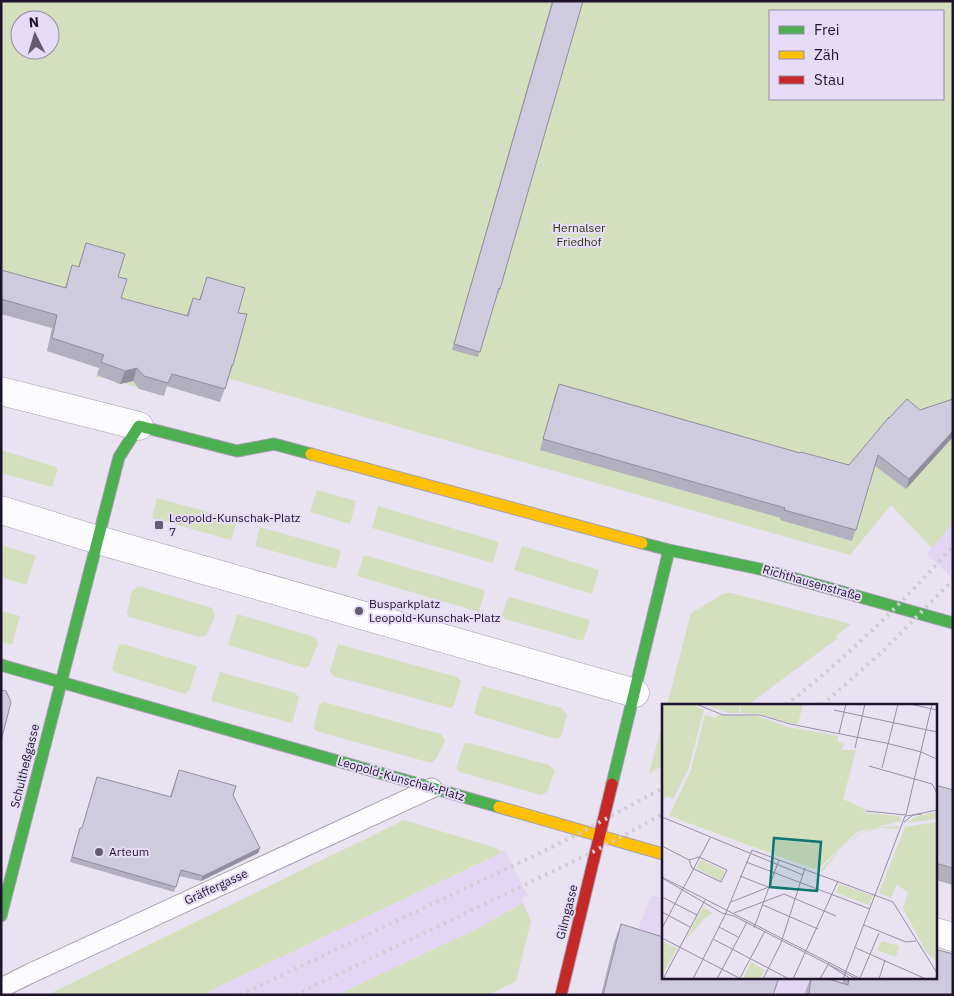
<svg xmlns="http://www.w3.org/2000/svg" width="954" height="996" viewBox="0 0 954 996" font-family="'IBM Plex Sans',sans-serif">
	<rect width="100%" height="100%" fill="#e8e2f1"/>
	<path fill="#e3d6f5" d="M953,523v56l-26,-25z
		M505,851l23,45 -6,2 1,5 -47,26 -139,66h-135z
		M652,895l11,3v79h180l-2,18h-240l29,-48z"/>
	<path fill="#d4dfbe" fill-rule="evenodd" d="M1,1h952v522l-21,25 -41,-43 -41,50 -623,-177 -7,24 -54,-16 -3,10 -6,-1c-2,-4 -8,-6 -13,-5l-20,-7 -4,1 -5,-2 -2,-3 -17,-2 2,-6h1l1,-3 -53,-17 5,-23 -51,-14zM770,11h173v88h-173zM20,20h30v30h-30z
		M1,450l52,16 5,3 -6,18 -51,-14z
		M317,490l39,11 -6,23 -40,-12z
		M157,498l80,22 -6,20 -79,-22z
		M378,506l121,36 -6,21 -121,-35z
		M260,527l81,23 -5,19 -81,-23z
		M1,545l35,11 -10,29 -25,-8z
		M522,546l77,24 -7,24 -78,-24z
		M364,555l121,35 -6,22 -122,-36z
		M138,586l74,22 3,8 -9,20 -6,1 -71,-20 -2,-5 5,-21z
		M725,593h6l120,31 -15,12 2,2 -90,67h-81l24,-92z
		M510,597l80,23 -7,21 -78,-22 -3,-4 5,-15z
		M1,611l19,5 -8,29 -11,-3z
		M237,614l78,23 3,6 -9,23 -4,2 -77,-23z
		M123,644l74,22 -7,23 -5,5 -71,-22 -2,-4 7,-23z
		M338,644l119,33 4,4 -7,24 -3,3 -4,-1 -114,-31 -3,-5z
		M220,672l75,21 4,4 -7,26 -81,-22z
		M482,686l80,22 5,7 -6,22 -4,2 -81,-24 -2,-3 2,-4v-3z
		M324,702l117,32 4,7 -9,18 -5,4 -115,-32 -2,-3 5,-23z
		M663,721v44l-14,9z
		M465,743h4l80,22 6,6 -8,21 -6,3 -81,-23 -4,-4z
		M404,820l89,27 7,4h5l-304,144h-154z
		M523,903l8,18 -15,60 -28,14h-151l139,-66z"/>
	<g fill="none" stroke-linecap="round" stroke-linejoin="round">
		<defs>
			<path id="lane" d="M1,988l28,-14 403,-186"/>
			<path id="street" d="M1,391l138,35
				M1,510l97,30 537,153
				M935,932l18,5"/>
			<path id="fast" d="M642,543l27,7 91,19 193,54
				M1,665l498,142
				M612,784l57,-234
				M1,916l118,-459 20,-31 98,25 37,-7 37,10"/>
			<path id="slow" d="M311,454l331,89
				M499,807l164,47"/>
			<path id="jam" d="M561,995l51,-211"/>
		</defs>
		<use href="#lane" stroke="#a59eb0" stroke-width="21"/>
		<use href="#street" stroke="#a59eb0" stroke-width="29"/>
		<use href="#fast" stroke="#a59eb0" stroke-width="13"/>
		<use href="#slow" stroke="#a59eb0" stroke-width="13"/>
		<use href="#jam" stroke="#a59eb0" stroke-width="13"/>
		<use href="#lane" stroke="#fcfbfd" stroke-width="19"/>
		<use href="#street" stroke="#fcfbfd" stroke-width="28"/>
		<use href="#fast" stroke="#4caf50" stroke-width="11"/>
		<use href="#slow" stroke="#ffc107" stroke-width="11"/>
		<use href="#jam" stroke="#c62828" stroke-width="11"/>
		<path stroke="#cfcdd2" stroke-width="4" stroke-dasharray="2.5 5" stroke-linecap="butt" d="M786,705c61,-48 116,-101 167,-159
			M822,705l60,-53 71,-72
			M240,995l300,-142 38,-19 85,-46
			M295,995l294,-141 74,-40"/>
	</g>
	<path fill="#b2afbf" d="M552,1h31l-83,288 -2,5h-1l-19,63 -26,-7z
		M86,243l32,34 3,21 65,18 7,-18 6,2 8,-23 31,36 -5,52 -13,37 -53,-16 -3,10 -25,-7 -6,-8 -13,3 -23,-9 2,-7 -52,-17 5,-23 -51,-14v-44l64,17 7,-22 6,2z
		M559,384l241,69 49,12 39,-46 32,-9 33,-11 -47,90 -31,-23 -23,75 -72,-21 1,-2 -241,-68 15,-55z
		M179,770l54,25 27,53 -2,5 -57,28 -22,-5 -5,16 -104,-30 10,-34h2l88,-32z
		M935,785l18,5v95l-18,-5z
		M621,924l152,71h-172l13,-53z
		M811,977h11l21,6v-6h92l18,18h-149z"/>
	<path fill="#918e9b" d="M137,368l-4,13 -13,3 5,-13z
		M953,431v6l-47,52 3,-10z
		M260,848l-2,5 -57,28 2,-5z"/>
	<path fill="#cfcbde" stroke="#918e9b" d="M553,1h30l-83,288 -1,-1 -19,64 -26,-8z
		M86,243l39,11 -7,23 9,2 -6,19 67,18 5,-18 7,2 7,-23 38,11 -7,25 9,1 -14,51h-1l-7,24 -53,-15 -4,9 -24,-7 -7,-8 -12,3 -24,-9 3,-7 -52,-17 5,-23 -56,-16v-29l65,18 6,-23 7,2z
		M559,384l241,69 1,-1 48,13 40,-48 -1,2 19,-20 13,11 33,-11v32l-44,48 -31,-24 -22,75 -72,-20 1,-2 -242,-69z
		M1,690l5,1 5,11 -10,39z
		M179,770l57,16 -3,9 27,53 -57,28 -22,-6 -5,17 -104,-30 8,-29h2l15,-51 74,20z
		M935,785l18,5v78l-18,-5z
		M621,924l42,13v40h116l-6,18h-170z
		M935,949l18,5v41h-144l2,-18h11l26,8 1,-8h86z"/>
	<g fill="#655b71" stroke="#e7dcf7" stroke-width="2">
		<rect x="154" y="520" width="10" height="10" rx="2.5"/>
		<circle cx="359" cy="611" r="5"/>
		<circle cx="99" cy="852" r="5"/>
	</g>
	<g text-anchor="middle" stroke-width="4" stroke-linejoin="round" paint-order="stroke">
		<g font-size="12" fill="#2a3907" stroke="#e7dcf7">
			<text x="579" y="232">Hernalser<tspan x="579" dy="14">Friedhof</tspan></text>
		</g>
		<g font-size="12" fill="#1f132c" stroke="#e7dcf7" text-anchor="start">
			<text x="169" y="522">Leopold-Kunschak-Platz<tspan x="169" dy="14">7</tspan></text>
			<text x="369" y="608">Busparkplatz<tspan x="369" dy="14">Leopold-Kunschak-Platz</tspan></text>
			<text x="109" y="856">Arteum</text>
		</g>
		<g font-size="12" fill="#1f132c" stroke="#e7dcf7">
			<text transform="translate(812 583) rotate(16)" y="4">Richthausenstraße</text>
			<text transform="translate(25 766) rotate(-76)" y="4">Schultheßgasse</text>
			<text transform="translate(401 779) rotate(16)" y="4">Leopold-Kunschak-Platz</text>
			<text transform="translate(216 887) rotate(-25)" y="4">Gräffergasse</text>
			<text transform="translate(567 912) rotate(-76)" y="4">Gilmgasse</text>
		</g>
	</g>
	<g transform="translate(662 704)">
		<rect width="275" height="275" fill="#e8e2f1"/>
		<path d="M0,0h30l12,6 -16,60 -15,29 -7,-3 -4,8zM40,0h39l-3,9h-8zM80,0h61l-5,20h-4l-37,-11 -1,1h-15l13,-1h-14zM43,11l11,3 1,-3 41,1 30,11 51,9 -2,5 7,3 -2,6h14l-13,49 23,11 -1,3 34,3 2,5 -44,11 -39,37h-4l-145,-53 22,-46zM275,108v7l-30,4 8,-6zM275,118v140l-11,-10 -23,-44 5,-15 -11,-9 -6,14 -12,-5 26,-66zM237,122l-1,3 -17,-1 -20,5 -18,14 -21,25 -3,-1 25,-25 14,-12 16,-6zM39,156l24,11 -4,10 -25,-13zM177,180l34,12 -4,9 -33,-12zM41,203l10,6 -9,6 -19,22zM0,237l15,7 -15,28zM220,237l17,5 -3,11 -19,-7zM89,258l14,8 -5,9 -17,-1z" fill="#d4dfbe"/>
		<path fill="none" stroke="#988fa2" stroke-width="1" d="M34,0l27,11h37l30,9 96,19 35,9 16,7M248,0l27,6M172,6l103,22M177,29l7,-29M193,44l10,-44M207,62l63,18 5,9M220,64l16,-64M204,107l40,4 26,-111M0,113l141,58M242,118l9,-7 24,-5M0,142l27,14M37,153l28,13 -6,12 -29,-14 -3,-8zM84,158l124,47M78,172l28,11M0,173l199,102M0,174l60,35 12,3 123,63M0,193l35,18M69,198l38,-15M101,201l55,24M0,208l28,15M72,209l50,-19 52,22M202,221l42,17 10,-1M57,223l19,10M0,224l48,-90M92,224l25,-68M0,234l79,41M51,235l76,40M194,244l70,31M167,261l22,14M78,274l25,-47M198,274l19,-45M1,275l42,-79M31,275l32,-64 27,-65 141,52 44,71M55,275l30,-57M101,275l18,-36 24,-75M131,275l45,-98M158,275l9,-16M181,275l62,-163 17,-2M217,275l6,-19"/>
		<path fill="#0f766e" fill-opacity="0.15" stroke="#0f766e" stroke-width="2.5" d="M112,134l47,4 -4,49 -47,-4z"/>
		<rect width="275" height="275" fill="none" stroke="#1f132c" stroke-width="2.5"/>
	</g>
	<rect width="954" height="996" fill="none" stroke="#1f132c" stroke-width="5"/>
	<rect x="769" y="10" width="175" height="90" fill="#e7dcf7" stroke="#978ca6"/>
	<rect x="779" y="26" width="25" height="8" fill="#4caf50" stroke="#978ca6"/>
	<text x="814" y="35" font-size="15" fill="#1f132c">Frei</text>
	<rect x="779" y="51" width="25" height="8" fill="#ffc107" stroke="#978ca6"/>
	<text x="814" y="60" font-size="15" fill="#1f132c">Zäh</text>
	<rect x="779" y="76" width="25" height="8" fill="#c62828" stroke="#978ca6"/>
	<text x="814" y="85" font-size="15" fill="#1f132c">Stau</text>
	<g transform="translate(35 35) rotate(355)"><circle r="24" fill="#e7dcf7" stroke="#978ca6"/>
	<path d="M0-4L9 19L0 12L-9 19Z" fill="#655b71"/>
	<text y="-8" font-size="14" font-weight="bold" text-anchor="middle" fill="#1f132c">N</text>
	</g>
</svg>
